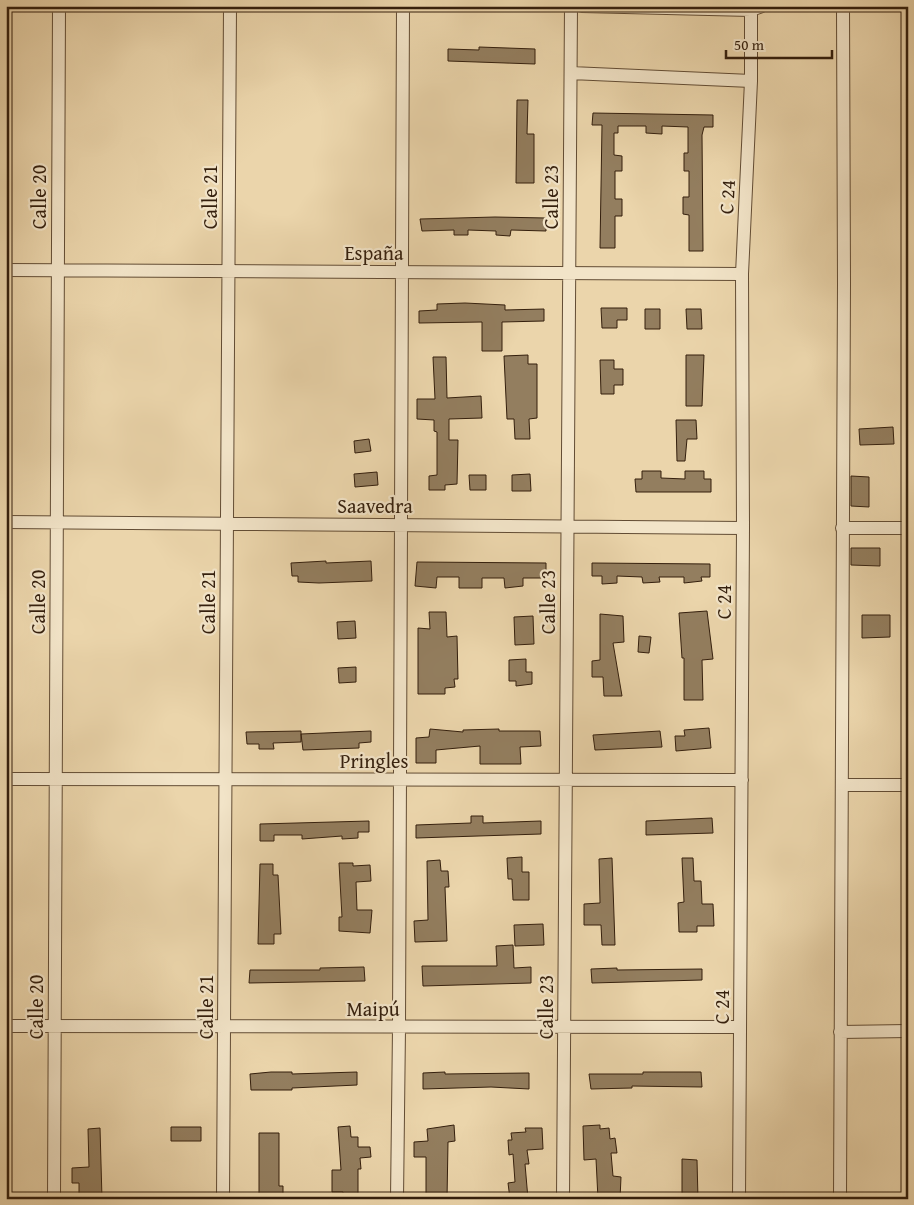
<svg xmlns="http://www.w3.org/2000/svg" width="914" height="1205" viewBox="0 0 914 1205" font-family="'Gentium Book Plus',serif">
	<rect width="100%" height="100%" fill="#ebd5ab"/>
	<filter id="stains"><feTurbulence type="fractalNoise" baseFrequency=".004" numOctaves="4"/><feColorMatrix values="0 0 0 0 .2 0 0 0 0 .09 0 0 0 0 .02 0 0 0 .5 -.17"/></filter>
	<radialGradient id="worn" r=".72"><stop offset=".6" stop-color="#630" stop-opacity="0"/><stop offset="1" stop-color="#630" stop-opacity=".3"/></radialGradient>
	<path fill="#937e5f" stroke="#341f0d" d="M479,47l56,2v15l-87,-3v-12l31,1z
		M517,100h11l-1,34h7v49h-18z
		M593,113l120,2v12h-9l-2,8 1,116h-14v-36l-6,-1v-17h6v-26h-5v-18h4v-26l-26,-1v8l-16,-1v-7h-28v7h-4v22l8,1v15h-7v28h7v17h-7v32h-15l2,-123h-10z
		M495,217l51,1v13l-35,-1 -1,6 -14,-1v-4l-28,-1v5h-14v-5l-32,1 -2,-12z
		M465,303l40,2v5l39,-1v12l-42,1v29h-20v-29l-63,1v-12l18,-1v-6z
		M601,308h26v12h-10v8h-15z
		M645,309h15v20h-15z
		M686,309h15l1,20h-15z
		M528,355v9h9v54l-8,1 1,20h-15l-1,-20h-7l-3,-63z
		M686,355h18l-2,51h-16z
		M433,357h13l1,41 34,-2 1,22 -33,1v21h9l-1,44 -12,1v5h-16v-14l8,-1v-43l-3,-1v-11l-17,-1v-20h18z
		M600,360h14v9h9v16h-9v9h-13z
		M676,420h20l1,19h-10l-2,22h-8z
		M893,427l1,17 -34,1 -1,-16z
		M369,439l2,12 -16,2 -1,-12z
		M642,471h19v7l24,1v-8h19v8h7v13h-75l-1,-13h7z
		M377,472l1,13 -23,2 -1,-13z
		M530,474l1,17h-19v-16z
		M469,475h17v15h-16z
		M851,476l18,1v30l-18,-1z
		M851,548h29v18l-29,-1z
		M326,561v2l45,-2 1,20 -53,2 -21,-1v-6h-6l-1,-13z
		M417,562l129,1v15h-23v8l-18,2 -1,-10h-22v10h-23v-11h-22l-1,11 -21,-2z
		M592,563l118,1v13h-9l1,4 -18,2v-6h-25l1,5 -17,1 -1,-6 -25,-1v7l-15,1v-8h-10z
		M707,611l6,48 -11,1 1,40h-19v-42h-2l-3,-45z
		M429,612h17l1,25 10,-1 1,43h-4l1,8 -10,1v6h-27v-66l12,1z
		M600,614l23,2 1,26 -11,1 9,53h-18l-1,-19h-11v-16l8,-1z
		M862,615h28v22l-28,1z
		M533,616l1,28 -19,1 -1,-28z
		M355,621l1,17 -18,1 -1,-17z
		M639,636l12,1 -2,16 -11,-1z
		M526,659v13h6v12l-16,2v-5h-7v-21z
		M356,667v15l-17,1 -1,-15z
		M709,728l2,20 -35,3 -1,-15h10l-1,-6z
		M430,729l33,3v-2l36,-1v2h41l1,15 -21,1 1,17h-41v-18l-44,4v13h-20v-25l13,-1z
		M301,731v11l-28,1 1,6h-15v-5h-12l-1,-12z
		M371,731v11l-12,1v5l-56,2 -2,-16z
		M660,731l2,16 -67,3 -2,-15z
		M471,816h12v7l58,-2v13l-125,4v-13l55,-2z
		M712,818l1,15 -67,2v-14z
		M369,821v11h-11v6l-16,1v-3l-40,3v-4h-28v6h-14v-17z
		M522,857v15h7v28h-16l-1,-21h-4l-1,-21z
		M612,858l3,87h-13l-1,-20h-17v-21l16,-1 -1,-44z
		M682,858h11l1,23h7l1,23h11l1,22h-17v6h-18l-1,-29 6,-1z
		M440,860l1,11h7l1,16h-4l2,54 -32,1 -1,-21 14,-1 -1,-59z
		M339,863h14v3l17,-1 1,16 -15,1 1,28h15l-2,23 -31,-2v-14h3z
		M260,864h13v11h5l3,59h-7v10h-16z
		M543,924l1,21 -29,1 -1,-21z
		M513,945l1,23 17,-1v16l-108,3 -1,-20h75l-1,-20z
		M364,967l1,14 -116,2 1,-13h70v-2z
		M617,968v2l85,-1v11l-110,3 -1,-14z
		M271,1072h21v2l65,-2v13l-65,3v2h-41l-1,-16z
		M445,1072v2l84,-1v16l-38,-2 -68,2v-16z
		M643,1072h58l1,15 -70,-1v2l-41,1 -2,-15h54z
		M454,1125l1,16 -7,1 -1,57h-21v-42h-12v-15l14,-1 -1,-12z
		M600,1125v4l9,-1 1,11 5,-1 2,15h-6l2,23 8,1 -1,22h-22l-2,-40 -12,1 -1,-34z
		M350,1126l1,11h7v10h12l1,10 -11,1 1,11h-3v30h-15v-7h-11v-22h9l-3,-43z
		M171,1127h30v14h-30z
		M100,1128l2,71h-23v-16h-7v-15l17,-1 -1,-38z
		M525,1128h17l1,21 -16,1 2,14h-4l3,35h-18l-2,-16 7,-1 -2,-28 -4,1 -1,-15h4l-1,-7 15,-1z
		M259,1133h20v53h4v13h-24z
		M682,1159l15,1 1,39h-16z"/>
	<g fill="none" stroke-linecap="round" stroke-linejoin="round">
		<defs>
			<path id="street" d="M582,6l169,4 11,-4
				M571,73l180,8
				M6,270l736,4
				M6,522l737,6
				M842,528h66
				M6,779l736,1
				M842,785h66
				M6,1026l734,1
				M840,1032l68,-1
				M54,1199l5,-1193
				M223,1199l7,-1193
				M397,1199l2,-171 4,-1022
				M563,1199l8,-1193
				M739,1199l4,-671 -1,-254 9,-193v-75
				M840,1199l4,-916 -1,-277"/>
		</defs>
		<use href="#street" stroke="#624c34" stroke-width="14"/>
		<use href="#street" stroke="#f2e4c8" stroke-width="12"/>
	</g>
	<g text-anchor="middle" stroke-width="4.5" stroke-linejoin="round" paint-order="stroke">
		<g font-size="20" fill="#341f0d" stroke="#f2e4c8">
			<text transform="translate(39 197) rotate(-90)" y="7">Calle 20</text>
			<text transform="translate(210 197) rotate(-90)" y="7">Calle 21</text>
			<text transform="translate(551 197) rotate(-90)" y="7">Calle 23</text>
			<text transform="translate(727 197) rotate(-87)" y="7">C 24</text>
			<text x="374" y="260">España</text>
			<text x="375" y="513">Saavedra</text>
			<text transform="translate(38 602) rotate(-90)" y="7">Calle 20</text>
			<text transform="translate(208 602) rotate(-90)" y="7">Calle 21</text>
			<text transform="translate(548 602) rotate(-90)" y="7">Calle 23</text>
			<text transform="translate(724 602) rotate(-90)" y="7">C 24</text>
			<text x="374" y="768">Pringles</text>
			<text transform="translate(36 1007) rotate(-90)" y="7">Calle 20</text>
			<text transform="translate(206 1007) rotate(-90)" y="7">Calle 21</text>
			<text transform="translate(546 1007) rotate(-90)" y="7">Calle 23</text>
			<text transform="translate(722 1007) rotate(-90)" y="7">C 24</text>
			<text x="373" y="1016">Maipú</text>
		</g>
	</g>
	<rect width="914" height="1205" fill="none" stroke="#ebd5ab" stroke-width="25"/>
	<rect x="8" y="8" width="899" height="1190" fill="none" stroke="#341f0d" stroke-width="2.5"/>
	<rect x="12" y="12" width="889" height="1180" fill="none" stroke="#341f0d"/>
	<path d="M726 50v8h106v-8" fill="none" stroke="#341f0d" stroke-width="2.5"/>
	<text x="734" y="50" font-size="15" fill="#341f0d" stroke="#f2e4c8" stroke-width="4" paint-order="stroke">50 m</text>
	<rect width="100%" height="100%" filter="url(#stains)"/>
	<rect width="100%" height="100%" fill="url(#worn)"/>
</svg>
